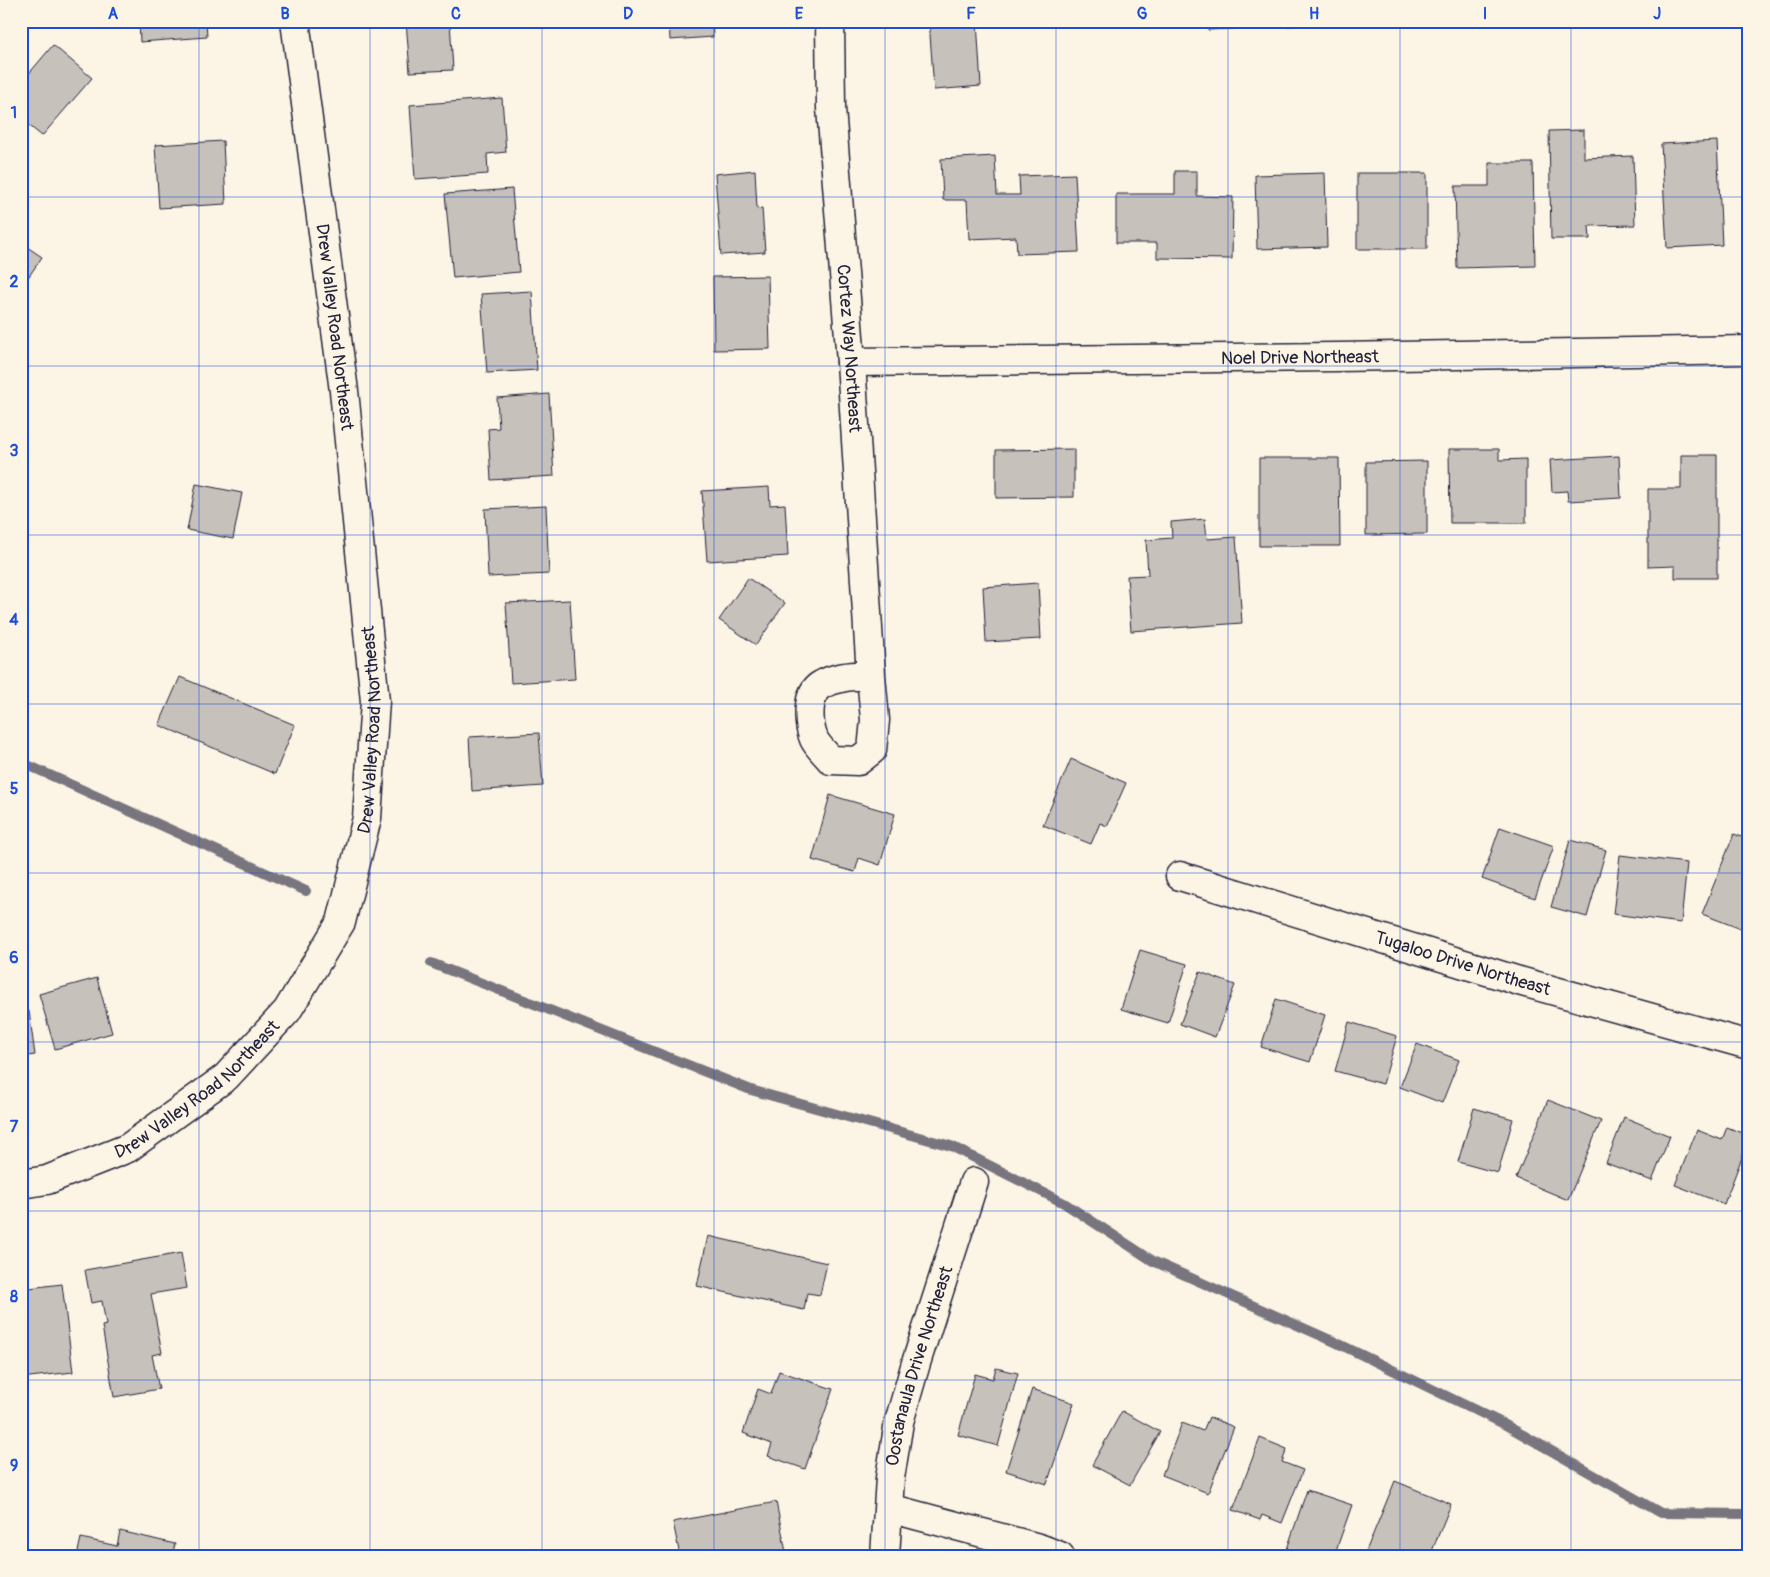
<svg xmlns="http://www.w3.org/2000/svg" width="1770" height="1577" viewBox="0 0 1770 1577" font-family="Pangolin,sans-serif">
	<rect width="100%" height="100%" fill="#fcf5e5"/>
	<filter id="ink" filterUnits="userSpaceOnUse"><feTurbulence type="fractalNoise" baseFrequency=".02" numOctaves="2"/><feDisplacementMap in="SourceGraphic" scale="10" xChannelSelector="R" yChannelSelector="G"/><feConvolveMatrix kernelMatrix="1 2 1 2 8 2 1 2 1" color-interpolation-filters="sRGB"/></filter>
	<g filter="url(#ink)">
		<g fill="none" stroke-linecap="round" stroke-linejoin="round">
			<path stroke="#78757e" stroke-width="10" d="M21,762l285,129
				M431,963l320,127 200,56 113,57 89,58 182,81 167,81 159,90 88,1"/>
		</g>
		<path fill="#c6c1bb" stroke="#22223b" d="M139,21h67l1,16 -67,5z
			M406,21h44l3,49 -43,2z
			M669,21h43l1,16 -43,3z
			M929,21h48l4,65 -47,4z
			M1147,21h34l-1,6z
			M1208,21h97v4l-97,5z
			M1690,21h57v3l-57,1z
			M53,45l39,33 -50,58 -21,-17v-36z
			M502,98l4,54 -19,2 1,20 -73,5 -5,-74z
			M1584,130v28l49,-2 2,69 -46,1 1,13h-39l-2,-108z
			M223,141l3,63 -67,4 -4,-63z
			M1717,141l5,104 -55,3 -6,-104z
			M995,156l2,39h23l-1,-19 56,-2 4,78 -62,2 -1,-17 -47,2 -2,-39h-24l-2,-41z
			M1489,163h44l2,103 -78,2 -2,-82h34z
			M755,170l2,39 5,-1 3,44 -44,3 -6,-81z
			M1175,171h22v25l36,1 -1,62 -75,-1v-15h-41v-49h59z
			M1325,173l2,74 -70,2 -2,-74z
			M1357,173h70v76h-70z
			M512,189l7,83 -66,6 -8,-84z
			M21,243l21,14 -21,31z
			M768,276l2,73 -56,1 -1,-73z
			M532,291l5,79 -50,3 -6,-79z
			M549,394l5,82 -63,4 -3,-51 11,-1 -2,-30z
			M1074,449v48l-78,1v-48z
			M1449,449h50v11l27,-1v64h-76z
			M1681,455h36v123h-42v-12l-27,1v-78h33z
			M1619,456l2,42 -53,3 -1,-10 -15,1 -2,-32z
			M1259,458h80l1,88h-81z
			M1427,461v73l-61,1v-73z
			M196,484l46,9 -9,46 -46,-9z
			M769,487l1,18 15,-1 3,52 -81,5 -5,-70z
			M546,506l3,68 -61,3 -3,-68z
			M1205,519l2,20 29,-2 6,86 -111,8 -4,-55 21,-1 -2,-35 26,-2 -1,-16z
			M748,578l37,25 -29,42 -37,-25z
			M1038,583l3,56 -55,3 -3,-55z
			M570,600l5,79 -64,4 -5,-80z
			M180,677l115,48 -20,49 -116,-49z
			M539,733l4,53 -71,5 -3,-54z
			M1071,759l55,24 -19,43 -7,-3 -9,21 -48,-19z
			M830,795l65,19 -15,51 -21,-7 -4,14 -43,-12z
			M1500,827l54,19 -19,52 -53,-19z
			M1734,834l15,6v92l-47,-18z
			M1570,840l36,10 -19,67 -36,-10z
			M1620,855l67,8 -6,60 -68,-9z
			M1140,950l47,14 -19,59 -47,-14z
			M1200,972l35,13 -20,52 -35,-13z
			M97,978l15,55 -57,16 -16,-55z
			M1276,999l49,16 -15,47 -49,-15z
			M29,1011l6,44 -14,2v-45z
			M1349,1022l48,14 -14,48 -48,-13z
			M1417,1044l42,16 -17,43 -42,-16z
			M1548,1100l53,21 -33,79 -52,-22z
			M1474,1108l39,11 -15,54 -40,-11z
			M1624,1117l46,19 -18,45 -46,-18z
			M1727,1127l22,9v3l-25,65 -49,-19 22,-55 25,10z
			M1749,1203v14l-5,-2z
			M708,1236l119,27 -7,32 -13,-2 -3,17 -107,-24z
			M181,1253l6,35 -36,6 11,59 -10,2 7,34 -45,8 -12,-71 4,-1 -4,-24 -11,2 -6,-33z
			M62,1284l11,88 -52,6v-89z
			M996,1368l22,5 -20,73 -40,-11 17,-61 18,5z
			M779,1371l54,18 -28,80 -37,-13 4,-12 -29,-11 15,-44 13,5z
			M1032,1389l42,14 -27,81 -41,-13z
			M1122,1411l38,21 -30,53 -38,-20z
			M1209,1417l25,10 -26,66 -46,-18 20,-52 21,8z
			M1260,1438l27,11 -5,13 21,8 -21,53 -20,-8 -2,5 -27,-10z
			M1395,1481l56,23 -21,52h-66z
			M1307,1490l45,15 -18,51 -49,-1z
			M776,1502l10,50 -22,4h-84l-7,-34z
			M120,1531l55,13 -3,12h-95l4,-18 36,8z"/>
		<g fill="none" stroke-linecap="round" stroke-linejoin="round">
			<defs>
				<g id="minor">
					<path id="s1" d="M830,21l1,87 20,254 20,313 4,45 -3,30 -14,11 -27,-1c-5,-6 -14,-14 -17,-21 -6,-14 -8,-46 7,-54 16,-9 32,-9 50,-10"/>
					<path id="s2" d="M851,362l486,-5 412,-7"/>
					<path id="s3" d="M1180,876l339,105 230,64"/>
					<path id="s4" d="M21,1184l26,-4 81,-32 98,-71 61,-66 54,-89 26,-104 8,-117 -31,-310 -49,-370"/>
					<path d="M889,1508l150,40 21,8"/>
					<path id="s5" d="M885,1556l5,-78 9,-56 17,-59 58,-181"/>
				</g>
			</defs>
			<use href="#minor" stroke="#22223b" stroke-width="31"/>
			<use href="#minor" stroke="#fcf5e5" stroke-width="28"/>
		</g>
	</g>
	<path fill="none" stroke="#1d4ed8" stroke-width="1" stroke-opacity="0.55" d="M199,21v1535M370,21v1535M542,21v1535M714,21v1535M885,21v1535M1056,21v1535M1228,21v1535M1400,21v1535M1571,21v1535M21,197h1728M21,366h1728M21,535h1728M21,704h1728M21,873h1728M21,1042h1728M21,1211h1728M21,1380h1728"/>
	<g text-anchor="middle" stroke-width="4" stroke-linejoin="round" paint-order="stroke">
		<g font-size="18" fill="#22223b" stroke="#fcf5e5">
			<text transform="translate(335 327) rotate(83)" y="6">Drew Valley Road Northeast</text>
			<text dy="6" stroke="none"><textPath href="#s1" startOffset="328">Cortez Way Northeast</textPath></text>
			<text dy="6" stroke="none"><textPath href="#s2" startOffset="449">Noel Drive Northeast</textPath></text>
			<text dy="6" stroke="none"><textPath href="#s4" startOffset="624">Drew Valley Road Northeast</textPath></text>
			<text dy="6" stroke="none"><textPath href="#s3" startOffset="296">Tugaloo Drive Northeast</textPath></text>
			<text dy="6" stroke="none"><textPath href="#s4" startOffset="204">Drew Valley Road Northeast</textPath></text>
			<text dy="6" stroke="none"><textPath href="#s5" startOffset="194">Oostanaula Drive Northeast</textPath></text>
		</g>
	</g>
	<rect width="1770" height="1577" fill="none" stroke="#fcf5e5" stroke-width="55"/>
	<rect x="28" y="28" width="1714" height="1522" fill="none" stroke="#1d4ed8" stroke-width="2"/>
	<g font-size="16" text-anchor="middle" font-weight="bold" fill="#1d4ed8">
		<text x="113" y="19">A</text>
		<text x="285" y="19">B</text>
		<text x="456" y="19">C</text>
		<text x="628" y="19">D</text>
		<text x="799" y="19">E</text>
		<text x="971" y="19">F</text>
		<text x="1142" y="19">G</text>
		<text x="1314" y="19">H</text>
		<text x="1485" y="19">I</text>
		<text x="1657" y="19">J</text>
		<text x="14" y="118">1</text>
		<text x="14" y="287">2</text>
		<text x="14" y="456">3</text>
		<text x="14" y="625">4</text>
		<text x="14" y="794">5</text>
		<text x="14" y="963">6</text>
		<text x="14" y="1132">7</text>
		<text x="14" y="1302">8</text>
		<text x="14" y="1471">9</text>
	</g>
</svg>
